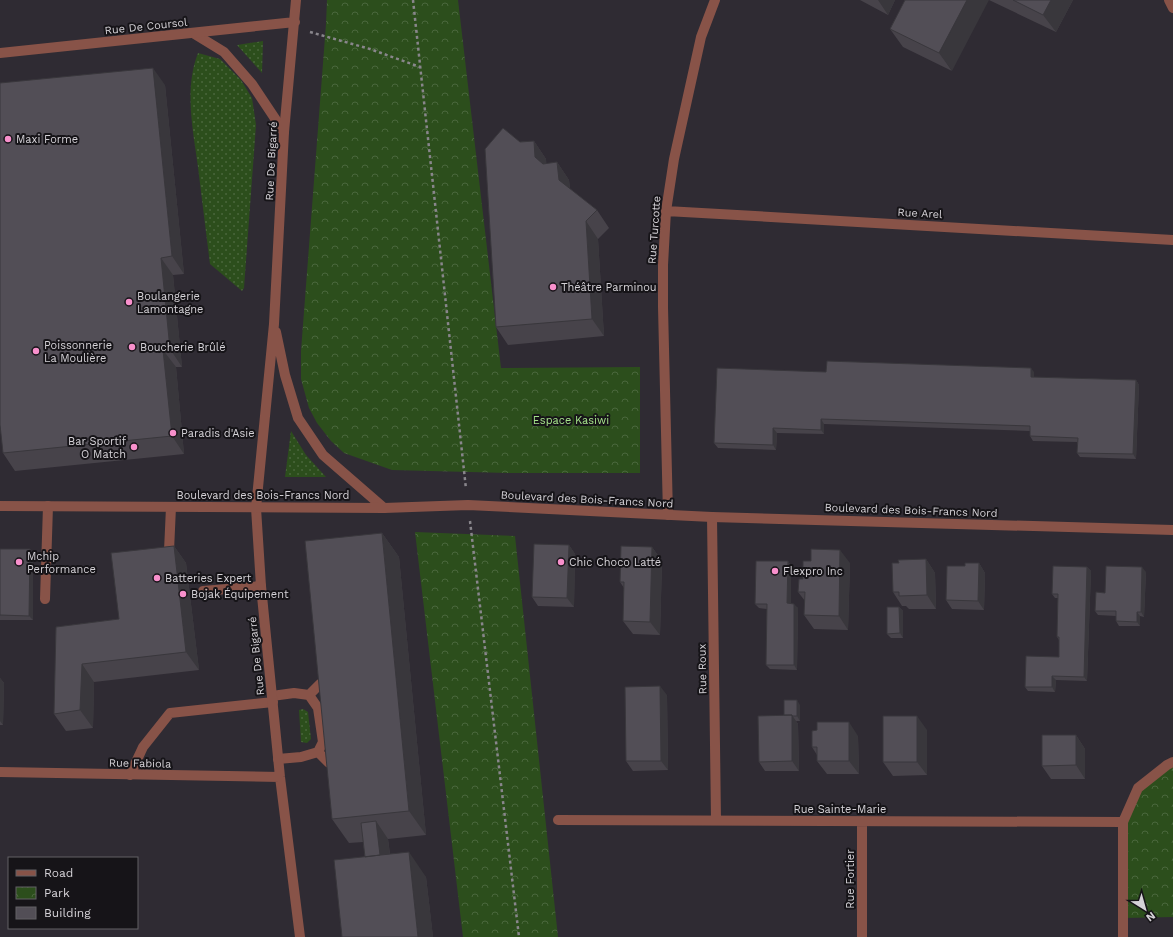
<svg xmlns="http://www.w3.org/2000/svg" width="1173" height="937" viewBox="0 0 1173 937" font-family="'Work Sans',sans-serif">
	<defs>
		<pattern id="grass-dots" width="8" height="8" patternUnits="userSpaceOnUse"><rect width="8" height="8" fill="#2c4e1c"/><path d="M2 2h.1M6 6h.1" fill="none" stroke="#4a673c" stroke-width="1.8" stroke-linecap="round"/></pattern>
		<pattern id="park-crowns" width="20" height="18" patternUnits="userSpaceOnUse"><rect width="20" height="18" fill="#2c4e1c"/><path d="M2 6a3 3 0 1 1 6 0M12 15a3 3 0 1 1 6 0" fill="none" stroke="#4a673c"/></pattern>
	</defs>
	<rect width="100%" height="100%" fill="#2f2b33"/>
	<path fill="url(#grass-dots)" d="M263,41l-1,32 -25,-28z
		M198,53l22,6 21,21 11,18 4,27 -12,163 -2,3 -32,-27c-4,-32 -8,-64 -12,-97 -5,-37 -14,-78 0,-114z
		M291,431l15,24 20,22h-41z
		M303,709l5,3 3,27 -4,4 -6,-1 -2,-32z"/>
	<path fill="url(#park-crowns)" d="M327,0h131l43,368 139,-1v106h-132l-116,-3 -48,-17 -13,-12 -14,-18 -8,-15 -8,-29v-28l25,-327z
		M415,532l100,4 43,401h-95z
		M1173,762v155l-50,1v-96l15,-34z"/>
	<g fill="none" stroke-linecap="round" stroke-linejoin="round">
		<path stroke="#89868c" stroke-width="2.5" stroke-dasharray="3 3" stroke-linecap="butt" d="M413,0l53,489
			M310,32l60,17 50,18
			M470,521l49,416"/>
		<path stroke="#885348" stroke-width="10" d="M193,33l31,19 28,32 32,48
			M169,551l2,-44
			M203,591l58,-5
			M45,599l3,-93
			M309,695l11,-11
			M272,696l22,-3 15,2 9,13 5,34 -5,10 -17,5 -23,2
			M318,752l11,11
			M130,775l13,-28 27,-34 103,-11"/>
		<path stroke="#885348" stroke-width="10" d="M296,0l-12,132 -10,192 -18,184 5,78 19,191 20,160
			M1169,0l4,8
			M0,53l295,-31
			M666,211l507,29
			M276,332l9,43 13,43 25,37 61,53
			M668,515l-5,-208v-42l3,-54 8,-52 27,-122 14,-37
			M712,517l4,303
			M0,772l280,5
			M558,820l565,2
			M862,821v116
			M1123,937v-115l15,-34 29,-23 6,-3"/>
		<path stroke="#885348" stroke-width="10" d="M0,506l384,2 84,-3 244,12 461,13"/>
	</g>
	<path fill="#47434a" d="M860,0h35l-7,15z
		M905,0l47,71 -49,-24 -13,-18z
		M989,0h84l-17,32z
		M165,85l19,189 -11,1 9,92h-6l8,87 -169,17 -12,-18z
		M534,141l12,18v5l11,-2 12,18 1,9 27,21 12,18 -11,11 6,97 -96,9 -12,-18 24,-185z
		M826,372h208v5l102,3 3,5 -3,74 -56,-2 -3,-4v-11l-44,-1 -3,-5v-5l-206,-7v10l-47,-1 -1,17 -58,-2 -4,-5z
		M382,533l17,24 27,278 -38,4 2,15 36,23 7,60h-91l23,-80 -2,-15 -14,1 -17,-24z
		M569,545l6,9 -1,53 -36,-1 -6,-9z
		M174,546l12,17 13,107 -105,12 -1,46 -27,3 -12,-17 2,-87 63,-8z
		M652,547l10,14 -2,74 -27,-1 -10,-13 1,-33 -4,-6z
		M0,549h30l3,5v66h-33z
		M926,559l9,14 1,36h-27l-3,-3h-4l-9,-14 6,-29z
		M788,561l3,5v38l7,4 -1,62 -27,-1 -4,-4 1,-56 -8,-1 -4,-4z
		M850,563l-2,67 -34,-1 -10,-14 1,-14 -7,-9 5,-13z
		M979,563l6,10 -1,37 -32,-1 -6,-9 19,-34z
		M1087,567l4,4 -4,110 -31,-1 -1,12 -27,-1 -3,-4 34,-30v-17l-2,-3 1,-39h-3l-3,-4z
		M1146,572l-2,45 -4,-1v10h-21l-3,-5v-5l-18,-1 -3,-4 10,-18z
		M899,607l4,4v27h-12l-4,-4z
		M0,678l4,5 -1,42h-3z
		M667,695l1,75 -35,1 -7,-10z
		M800,705v16h-4l2,3 1,47h-34l-6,-9 25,-47z
		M927,730v45l-34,1 -10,-14z
		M1076,735l9,14v30h-34l-9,-13z
		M858,736l1,38h-32l-10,-13v-6l-5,-8z"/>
	<path fill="#39373c" d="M878,0h17l-7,15z
		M967,0h22l-37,71 -13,-18z
		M1051,0h22l-17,32 -13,-17z
		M153,68l12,17 19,189 -12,-18z
		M534,141l12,18 2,15 -13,-17z
		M557,162l12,18 2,18 -12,-18z
		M586,221l12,18 6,97 -12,-17z
		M161,258l12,17 9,92 -12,-18z
		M163,350l13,17 8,87 -12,-18z
		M1031,368l3,4v10l-3,-5z
		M1136,380l3,5 -3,74 -3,-5z
		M821,419l3,5v10l-3,-4z
		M773,428l4,5 -1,17 -3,-5z
		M382,533l17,24 27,278 -17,-24z
		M569,545l6,9 -1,53 -7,-9z
		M174,546l12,17 13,107 -13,-18z
		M652,547l10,14 -2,74 -10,-13z
		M30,549l3,5v66l-4,-4z
		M840,550l10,13 -2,67 -9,-14z
		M926,559l9,14 1,36 -9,-14z
		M788,561l3,5v42l-4,-5z
		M979,563l6,10 -1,37 -6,-9z
		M1087,567l4,4 -4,110 -3,-4z
		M1142,567l4,5 -2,45 -3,-5z
		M794,604l4,4 -1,62 -3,-5z
		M899,607l4,4v27l-3,-5z
		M1137,612l3,4v10l-3,-4z
		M82,664l12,18 -1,46 -13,-18z
		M1052,676l4,4 -1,12 -3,-5z
		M0,678l4,5 -1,42 -3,-4z
		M660,686l7,9 1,75 -7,-9z
		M797,700l3,5v16l-3,-5z
		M792,715l6,9 1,47 -7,-10z
		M917,716l10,14v45l-10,-13z
		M849,722l9,14 1,38 -10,-13z
		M1076,735l9,14v30l-9,-14z
		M376,821l12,18 5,41 -13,-17z
		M409,852l17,25 7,60h-15z"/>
	<path fill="#524e56" stroke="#39373c" d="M905,0h62l-28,53 -49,-24z
		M1013,0h38l-8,15z
		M153,68l19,188 -11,2 9,91 -7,1 9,86 -169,17 -3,-28v-342z
		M503,128l17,14 14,-1 1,16 8,7 14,-2 2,18 38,30 -11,11 6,98 -96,8 -11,-178z
		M827,361l204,7v9l105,3 -3,74 -56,-1 1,-15 -48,-2v-10l-209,-7v11l-48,-2v17l-59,-2 3,-75 109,4z
		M382,533l27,278 -77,8 -27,-278z
		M534,544l35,1 -2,53 -35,-1z
		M174,546l12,106 -104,12 -2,46 -26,4 2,-87 63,-8 -8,-66z
		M621,546l31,1 -2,75 -27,-1 1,-39h-4z
		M0,549h30l-1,67 -29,-1z
		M811,549l29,1 -1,66 -35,-1 1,-23h-7l1,-13h4v-18h8z
		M926,559l1,36 -28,1v-4h-6l-1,-29h7l-1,-3z
		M756,561h32l-1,42 7,1v61h-28l1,-61h-12z
		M965,563h14l-1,38 -32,-1 1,-34h18z
		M1053,566l34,1 -3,110 -32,-1v11h-27l1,-31 33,1v-20h-2l1,-43h-6z
		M1106,566l36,1 -1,45h-4v10l-21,-1v-10h-21l1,-19 9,1z
		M887,607h12l1,26 -13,1z
		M660,686l1,75h-35l-1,-74z
		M784,700h13v16h-5v-1h-8z
		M792,715v46l-33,1 -1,-46z
		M883,716h34v46h-34z
		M817,722h32v39h-32v-14h-5v-16l5,-1z
		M1042,735h34v30l-34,1z
		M376,821l4,34 -15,2 -4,-34z
		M409,852l9,85h-76l-8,-77z"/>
	<g fill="#f890cc" stroke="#161418" stroke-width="1.5">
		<circle cx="8" cy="139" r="4"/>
		<circle cx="553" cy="287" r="4"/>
		<circle cx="129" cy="302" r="4"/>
		<circle cx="132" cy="347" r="4"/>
		<circle cx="36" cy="351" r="4"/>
		<circle cx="173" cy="433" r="4"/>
		<circle cx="134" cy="447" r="4"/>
		<circle cx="19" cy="562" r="4"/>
		<circle cx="561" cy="562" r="4"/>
		<circle cx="775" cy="571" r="4"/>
		<circle cx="157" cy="578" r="4"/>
		<circle cx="183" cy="594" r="4"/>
	</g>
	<g text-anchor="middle" stroke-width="4" stroke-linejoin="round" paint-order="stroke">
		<g font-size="11" fill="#d5d2d7" stroke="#161418">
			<text transform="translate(146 26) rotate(-6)" y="4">Rue De Coursol</text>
			<text transform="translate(271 161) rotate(-87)" y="4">Rue De Bigarré</text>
			<text transform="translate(920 213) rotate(3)" y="4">Rue Arel</text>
			<text transform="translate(654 230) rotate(-86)" y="4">Rue Turcotte</text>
			<text x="263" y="499">Boulevard des Bois-Francs Nord</text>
			<text transform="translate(587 499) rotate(3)" y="4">Boulevard des Bois-Francs Nord</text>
			<text transform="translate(911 510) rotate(2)" y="4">Boulevard des Bois-Francs Nord</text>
			<text transform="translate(256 656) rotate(-96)" y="4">Rue De Bigarré</text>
			<text transform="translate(702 669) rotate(-91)" y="4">Rue Roux</text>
			<text transform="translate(140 763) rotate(1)" y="4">Rue Fabiola</text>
			<text x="840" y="813">Rue Sainte-Marie</text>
			<text transform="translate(850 879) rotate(-90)" y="4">Rue Fortier</text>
		</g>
		<g font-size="11" fill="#d5d2d7" stroke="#161418" text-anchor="start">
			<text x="16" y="143">Maxi Forme</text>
			<text x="561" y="291">Théâtre Parminou</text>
			<text x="137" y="300">Boulangerie<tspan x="137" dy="13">Lamontagne</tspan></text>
			<text x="44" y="349">Poissonnerie<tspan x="44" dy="13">La Moulière</tspan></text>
			<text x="140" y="351">Boucherie Brûlé</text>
			<text x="181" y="437">Paradis d'Asie</text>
			<text x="126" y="445" text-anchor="end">Bar Sportif<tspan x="126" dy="13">O Match</tspan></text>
			<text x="27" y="560">Mchip<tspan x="27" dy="13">Performance</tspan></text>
			<text x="569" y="566">Chic Choco Latté</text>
			<text x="783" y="575">Flexpro Inc</text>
			<text x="165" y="582">Batteries Expert</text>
			<text x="191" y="598">Bojak Équipement</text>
		</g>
		<g font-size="11" fill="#a5e28a" stroke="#161418">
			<text x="571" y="424">Espace Kasiwi</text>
		</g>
	</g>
	<rect x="8" y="857" width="130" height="72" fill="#161418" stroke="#626064"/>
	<rect x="16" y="870" width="20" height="6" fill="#885348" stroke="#626064"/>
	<text x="44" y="877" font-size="12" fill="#d5d2d7">Road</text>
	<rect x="16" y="887" width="20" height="12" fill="url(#park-crowns)" stroke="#626064"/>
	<text x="44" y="897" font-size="12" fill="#d5d2d7">Park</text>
	<rect x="16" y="907" width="20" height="12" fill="#524e56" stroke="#626064"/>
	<text x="44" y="917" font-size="12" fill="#d5d2d7">Building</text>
	<g transform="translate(1145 909) rotate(143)" stroke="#161418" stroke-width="3" paint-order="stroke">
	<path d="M0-3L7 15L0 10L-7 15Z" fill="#d5d2d7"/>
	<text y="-6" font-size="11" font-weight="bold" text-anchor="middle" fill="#d5d2d7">N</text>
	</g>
</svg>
